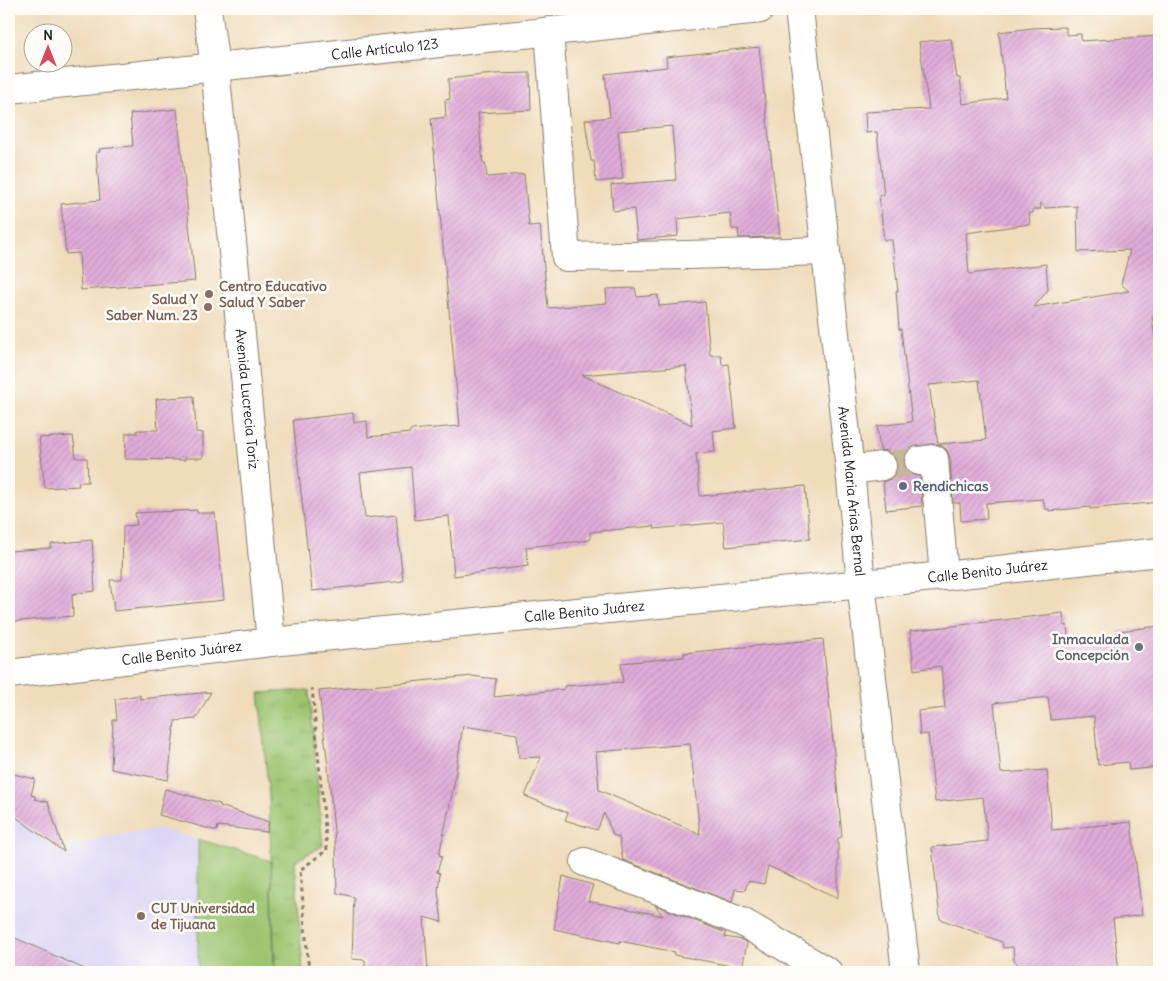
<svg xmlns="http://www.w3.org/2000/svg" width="1168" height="981" viewBox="0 0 1168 981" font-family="Delius,sans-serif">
	<defs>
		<pattern id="grass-tufts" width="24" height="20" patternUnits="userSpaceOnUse" patternTransform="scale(1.25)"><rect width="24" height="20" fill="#9dc571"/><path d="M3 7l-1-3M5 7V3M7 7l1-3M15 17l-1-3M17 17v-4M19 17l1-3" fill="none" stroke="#87a961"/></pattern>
		<pattern id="building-hatch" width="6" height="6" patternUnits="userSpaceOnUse" patternTransform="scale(1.25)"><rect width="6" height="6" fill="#e0acd9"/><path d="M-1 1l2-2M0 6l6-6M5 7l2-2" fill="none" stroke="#c093ba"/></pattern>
	</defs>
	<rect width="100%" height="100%" fill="#fdfcf7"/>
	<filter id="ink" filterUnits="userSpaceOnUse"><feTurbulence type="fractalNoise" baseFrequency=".02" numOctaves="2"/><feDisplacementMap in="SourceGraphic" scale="10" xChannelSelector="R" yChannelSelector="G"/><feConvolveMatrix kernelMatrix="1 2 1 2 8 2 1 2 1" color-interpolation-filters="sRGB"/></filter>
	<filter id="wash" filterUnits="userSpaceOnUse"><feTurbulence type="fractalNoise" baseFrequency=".0096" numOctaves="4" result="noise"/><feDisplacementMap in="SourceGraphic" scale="20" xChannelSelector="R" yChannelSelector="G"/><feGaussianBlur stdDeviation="1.12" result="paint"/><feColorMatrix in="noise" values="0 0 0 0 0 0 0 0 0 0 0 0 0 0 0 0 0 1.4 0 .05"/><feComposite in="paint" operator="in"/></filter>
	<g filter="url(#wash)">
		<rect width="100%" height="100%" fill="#f0dcbb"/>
		<path fill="#dcd5f6" d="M9,812l50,39 45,-15 57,-7 110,32 4,111h-266z"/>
		<path fill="url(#grass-tufts)" stroke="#5c7046" d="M309,690l14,156 -28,15 8,111h-28l-6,-174 -10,-105z"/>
		<path fill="#9dc571" stroke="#5c7046" d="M198,839l73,22 3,110h-76z"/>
		<g id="blocks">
			<path fill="url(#building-hatch)" fill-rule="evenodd" d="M1066,27v8l15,-1v7l78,-5v280l-1,-1 -6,1 6,48h-2l3,25v113l-69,7v-2l-41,4v-2h-4l-2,-10 -57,4 1,16 -26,2 -1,-18h-7l-3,-45 -3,-8 -6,-5 -9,-1 -15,2 -7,2 -6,8v8l2,6 7,5 7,1 2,30 -36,4 -3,-28 9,-4 4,-6 2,-7 -4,-9 -6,-5 -8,-1 -3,-24 35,-4 -11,-93h-2l-3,-38h2l-6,-51h-8l-5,-45h5l-7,-63 -11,1 -1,-21 64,-3 -10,-67 32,-3 6,39h3l3,26 43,-6 -7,-66 34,-4zM1040,202l5,6 32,-2 1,46 52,-2 -9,34 8,7 -95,16 14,-17 -2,-26 -77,10 -3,-41 64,-9 -1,-11h4v-4h8zM979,380l7,60 -48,4 -9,-59z
				M759,47l21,190 -41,1 -1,-9h-6l-2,-16 -53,6 1,17 -41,4 -3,-31 -21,2 -2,-26 65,-5 -4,-54 -54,5 5,48 -27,3 -2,-21h-3l-6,-41 25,-3 -5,-43 62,-7 -1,-10z
				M530,73l1,37 -53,3 5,51 2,-1 2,14 37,-3 5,52 11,-1 8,83 59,-5 -1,-14 29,-1 2,9 21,-2 1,11 46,-4 5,53h11l1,10 7,-1 7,64 -23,3 2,21 -19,2 4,42 105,-10 5,53 -84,8 -3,-25 -69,7v-3l-64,6v8l-64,7 2,19 -74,10 -5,-60 -34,4 -4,-53 -51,6 5,45 31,-3 7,66 -91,10 -19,-171 60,-7 1,10 13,-2 1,16 42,-4v-3l50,-4 -29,-307 15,-2 -1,-17 5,-1 -2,-20 45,-5zM686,366l6,59 -110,-50z
				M177,109l18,172 -114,9 -2,-37 -13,1 -5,-50 39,-4 -4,-48h4l-1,-3 34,-3 -3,-32z
				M194,396l2,36 7,1v25h-18v2l-60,-1 1,-26h11v-3h21l-2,-31z
				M73,436l3,22h11l1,24h-10l1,4 -34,2 -6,-50z
				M197,510v3h18l9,87 -110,11 -4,-31h12l1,-54 14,-1 -2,-12z
				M92,540l3,51 -23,3 1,22 -64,6v-71l42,-3v-4z
				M1063,613l1,13 3,-1 2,18 51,-7 -1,-5 40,-5v141l-30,3 -1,-8 -30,3 -4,-49 -43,4 -3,-23 -54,6 7,70 46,-3 5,60 79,-8 11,93 -29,4 6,53h-101l-1,-9 -3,-2 -1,-14 -10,1 -1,-6 -62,-23 -8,-72 56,-6 -5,-44 -48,5 -7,-68 -8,1 -2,-24 27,-3 -4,-42 -27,4 -4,-39z
				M823,639l19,198 -4,1v60l-70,-32 -4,18 -16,-3 -3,9 -10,-1 -3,13 -109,-42 -4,-23 -6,-2 -9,-22 -7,17 -32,-10 3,-7 -43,-17 16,-39 -22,1 -2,-24 -54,-8 -10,64 -14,65 3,1 -5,16 3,1 -2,18 4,31 -18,-5 4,55h-63v-12l-13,-1 2,-62 -17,-4 -1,-40 -8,-87 -9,-75 153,-15 24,3 -2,18 71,-8 -1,-3 59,-4 -2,-19 63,-6v-4zM690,744l10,90 -101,-44 -3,-38z
				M211,692l-15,27 -21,2 -7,59 -57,-11 2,-49h4l-2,-21 25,-4v4z
				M9,773l26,6 -4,16 4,1v3l13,3 16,50 -55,-40z
				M165,789l55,15v2l49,16 -2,10 -49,-6 -1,5 -58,-16z
				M563,876l30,9 -5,16 75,15 -8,-11 71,28 -1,4 17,3 5,3 -5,25 -68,-13 1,-3 -55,-11v2l-66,-14z
				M9,935l82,37h-82z"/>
		</g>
	</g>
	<g filter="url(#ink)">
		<use href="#blocks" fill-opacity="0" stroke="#867c6c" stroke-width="1"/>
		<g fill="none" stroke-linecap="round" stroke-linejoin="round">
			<path stroke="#c6b69b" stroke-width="28" stroke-dasharray="28 14" stroke-linecap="butt" d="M882,466l37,-5"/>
			<defs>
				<g id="minor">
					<path id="s1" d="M207,9l8,58 56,575"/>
					<path id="s2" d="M799,9l51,461 11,113"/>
					<path d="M549,31l17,226 121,-2 139,-4"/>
					<path id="s3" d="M9,89l751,-80"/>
					<path d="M919,461l15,-2 10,117"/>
					<path d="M850,470l32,-4"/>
					<path d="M585,862l157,60 86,50"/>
				</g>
				<g id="major">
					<path d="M861,583l45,389"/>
					<path id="s4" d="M9,674l262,-32 673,-66 215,-24"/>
				</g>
			</defs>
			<use href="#minor" stroke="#867c6c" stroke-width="30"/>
			<use href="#major" stroke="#867c6c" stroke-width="30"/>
			<path stroke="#867c6c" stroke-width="3" stroke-dasharray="4 4" stroke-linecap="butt" d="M309,972l-9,-102 27,-20 -15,-162"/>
			<use href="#minor" stroke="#fff" stroke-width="28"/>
			<use href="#major" stroke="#fff" stroke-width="28"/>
		</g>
	</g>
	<g fill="#8d6e63" stroke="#fdfcf7" stroke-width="2">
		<circle cx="209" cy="294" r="5"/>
		<circle cx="208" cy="307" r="5"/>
		<circle cx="141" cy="916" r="5"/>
	</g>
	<circle fill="#5c6f8a" stroke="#fdfcf7" stroke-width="2" cx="903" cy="486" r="5"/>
	<circle fill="#6b7280" stroke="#fdfcf7" stroke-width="2" cx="1139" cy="647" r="5"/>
	<g text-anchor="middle" stroke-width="5" stroke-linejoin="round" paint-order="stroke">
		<g font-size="14" fill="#1c1c1c" stroke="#fdfcf7">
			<text dy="5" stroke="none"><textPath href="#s3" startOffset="378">Calle Artículo 123</textPath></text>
			<text dy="5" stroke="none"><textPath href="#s1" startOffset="392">Avenida Lucrecia Toriz</textPath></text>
			<text dy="5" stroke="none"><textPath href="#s2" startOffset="485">Avenida Maria Arias Bernal</textPath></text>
			<text dy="5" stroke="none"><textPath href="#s4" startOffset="984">Calle Benito Juárez</textPath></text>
			<text dy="5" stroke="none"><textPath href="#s4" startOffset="579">Calle Benito Juárez</textPath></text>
			<text dy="5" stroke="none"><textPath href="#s4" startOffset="174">Calle Benito Juárez</textPath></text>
		</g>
		<g font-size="14" font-weight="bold" fill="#785e54" stroke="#fdfcf7" text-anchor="start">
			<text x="219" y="291">Centro Educativo<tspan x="219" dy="16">Salud Y Saber</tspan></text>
			<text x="198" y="304" text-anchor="end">Salud Y<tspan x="198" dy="16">Saber Num. 23</tspan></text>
			<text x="151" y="913">CUT Universidad<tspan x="151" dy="16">de Tijuana</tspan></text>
		</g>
		<g font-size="14" font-weight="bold" fill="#4e5e75" stroke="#fdfcf7" text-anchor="start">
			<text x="913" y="491">Rendichicas</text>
		</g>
		<g font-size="14" font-weight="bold" fill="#5b616d" stroke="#fdfcf7" text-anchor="end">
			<text x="1129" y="644">Inmaculada<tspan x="1129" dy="16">Concepción</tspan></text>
		</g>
	</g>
	<rect width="1168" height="981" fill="none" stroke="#fdfcf7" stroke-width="30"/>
	<g transform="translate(48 48)"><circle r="24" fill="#fdfcf7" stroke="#a3a29f"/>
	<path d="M0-4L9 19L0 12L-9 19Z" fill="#d1495b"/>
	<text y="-8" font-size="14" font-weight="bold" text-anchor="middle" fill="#1c1c1c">N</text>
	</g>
</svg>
